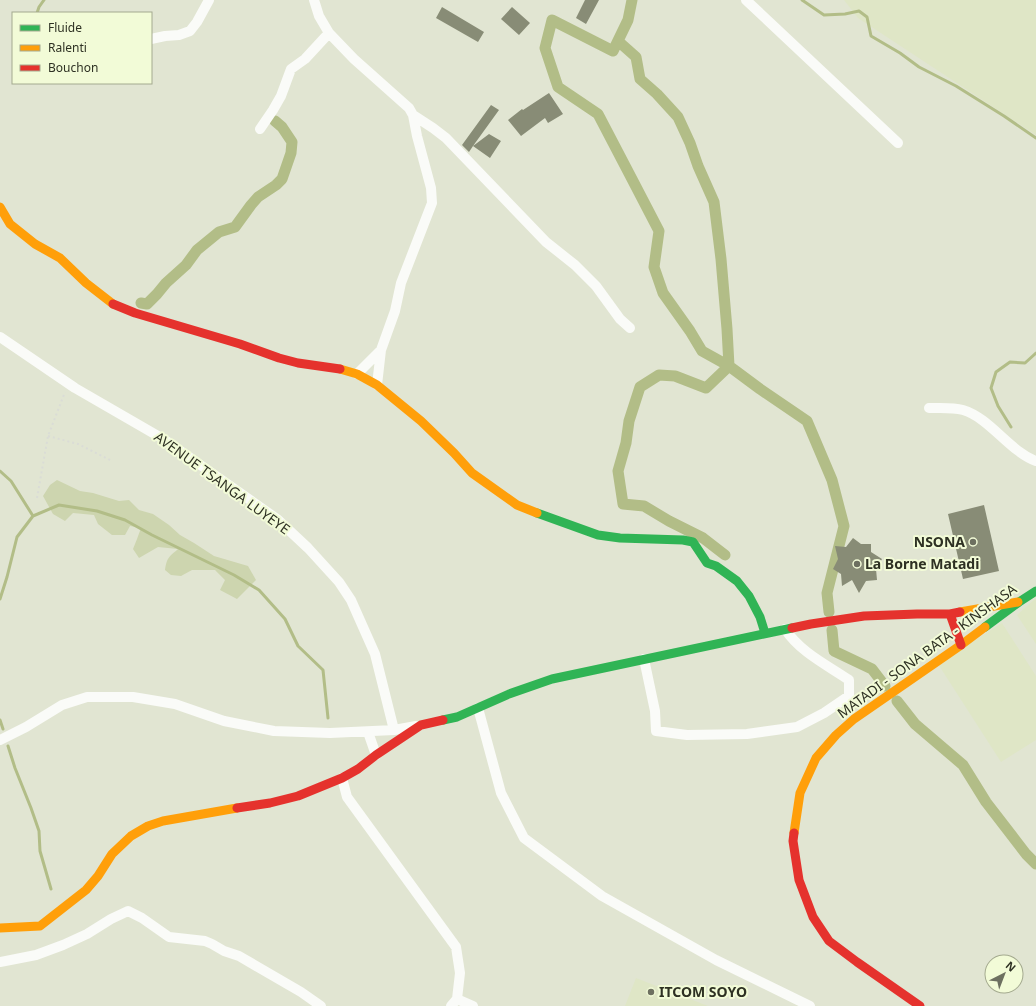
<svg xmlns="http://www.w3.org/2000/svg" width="1036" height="1006" viewBox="0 0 1036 1006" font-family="'Noto Sans',sans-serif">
	<rect width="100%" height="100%" fill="#e1e5d2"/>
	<path fill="#dfe6c6" d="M844,0h192v135l-178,-117z
		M1036,598v46l-19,-29z
		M1002,623l34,53v64l-35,22 -63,-98z
		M636,978l72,28h-83z"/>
	<path fill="#cdd5af" d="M57,480l23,11 13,2 26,8 10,-1 10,10 14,4 16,11 11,10 14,8 20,13 34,10 8,14 -19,19 -17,-9 5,-10 -10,-10h-23l-11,6 -10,-1 -6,-5c2,-13 4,-13 13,-21l-20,-2 -19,11 -6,-9 4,-10 4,-11 -11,-2 -5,9h-13l-14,-11 -4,-9 -21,-2 -8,8 -12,-7 -10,-18 7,-11z"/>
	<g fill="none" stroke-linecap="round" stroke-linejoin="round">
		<path stroke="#b2bd87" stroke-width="3" d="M802,0l22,15 21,-1 14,-3 8,6 4,19 29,17 19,14 37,19 48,30 32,22
			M37,13l2,-6 5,-7
			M1011,427l-13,-21 -7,-18 5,-16 14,-10 15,1 11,-10
			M0,471l11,10 22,35 26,-11 38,6 28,9 27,15 82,40 25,15 26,29 13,27 25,24 5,48
			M0,599l7,-22 10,-40 16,-21
			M0,720l3,9
			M8,746l7,22 16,40 8,23 1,20 11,38"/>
		<path stroke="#b2bd87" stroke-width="11" d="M632,0l-4,20 -15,31 -61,-31 -7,28 13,39 40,27 35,67 26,50 -5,36 9,26 27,38 12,20 27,15 31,23 47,32 25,59 12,46 -17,67 2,19
			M618,41l18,16 4,22 17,15 21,23 12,26 8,23 16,36 7,57 6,70 2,37 -23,22 -31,-12 -16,-1 -19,12 -11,34 -3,22 -8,28 5,33 21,2 25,15 34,17 22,17
			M141,303l6,1 10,-10 9,-11 20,-18 11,-15 22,-18 16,-5 16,-22 7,-8 18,-12 6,-6 9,-26 1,-11 -10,-15 -7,-6
			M832,630l2,21 38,18 13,17
			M897,701l18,23 48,41 23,37 40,52 10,10"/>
	</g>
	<path fill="#888c76" d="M585,0h14l-13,24 -10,-6z
		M442,7l42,25 -6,10 -42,-24z
		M512,7l18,16 -11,12 -18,-16z
		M549,93l14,21 -15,9 -3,-5 -24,18 -13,-16 14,-11 1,1z
		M491,105l8,5 -26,36 16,-12 12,7 -11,17 -17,-12 -4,6 -7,-7z
		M984,505l15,66 -36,8 -15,-65z
		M853,538l8,6h10v8l11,7 -6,10 1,11 -11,1 -7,12 -7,-13 -10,6 -1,-12 -8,-5 5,-10 -3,-13 11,1z"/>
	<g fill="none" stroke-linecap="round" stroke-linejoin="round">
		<path stroke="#dadcd6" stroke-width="2" stroke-dasharray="2 3" stroke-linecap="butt" d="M48,436l30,8 32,16
			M37,498l11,-62 17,-44"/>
		<path stroke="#fafbf8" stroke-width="10" d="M314,0l5,16 10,17 25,26 55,49 4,7 4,21 14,52 1,15 -31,80 -6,28 -14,39 -4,35
			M746,0l152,143
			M151,39l14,-3 14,-1 11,-4 7,-9 12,-22
			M413,115l20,13 13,10 100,104 29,23 21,21 24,33 10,9
			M260,129l13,-19 8,-14 10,-27 14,-10 24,-26
			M0,337l75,51 90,52 61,43 51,36 31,29 31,34 12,18 24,54 19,76
			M357,374l24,-24
			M929,408c12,0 23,-1 34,2 27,8 46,41 73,51
			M644,659l11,52 1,20 31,4 60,-1 50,-7 27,-14 25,-17v-16c-22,-15 -49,-28 -64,-51
			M478,708l23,85 23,45 78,58 114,64 94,46
			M368,732l8,23
			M0,740l26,-13 36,-22 25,-8h46l42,7 49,17 50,10 56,2 64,-3 22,-4
			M342,778l5,19 109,150 4,26 -3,26 -6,7
			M0,962l36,-7 27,-10 24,-11 24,-15 17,-8 14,7 27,19 36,4 7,3 12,7 15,5 62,36 20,14
			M457,999l16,7"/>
		<path stroke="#30b455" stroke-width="9" d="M537,513l61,22 22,3 63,2 10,2 14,21 9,3 21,15 12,15 11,21 5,16
			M985,627l34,-25 17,-11
			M443,720l14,-3 52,-23 43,-15 240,-51"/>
		<path stroke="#ff9f0a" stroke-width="9" d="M0,207l10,17 25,20 25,14 26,25 27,21
			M340,369l17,5 20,11 44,36 33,32 18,20 45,32 20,8
			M960,612l58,-10
			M794,833l6,-40 16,-35 20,-23 18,-16 107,-74 24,-18
			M0,928l40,-2 46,-36 12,-14 14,-22 19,-18 17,-10 15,-5 74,-13"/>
		<path stroke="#e5322d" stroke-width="9" d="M113,304l22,9 105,31 39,14 19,5 42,6
			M950,614l11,31
			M792,628l19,-4 53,-8 53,-2h33l10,-2
			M237,808l33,-5 28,-7 44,-18 16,-9 18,-14 45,-30 22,-5
			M794,833l-1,8 6,39 14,37 16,24 28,21 63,44"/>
	</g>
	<g fill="#6d7060" stroke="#f2fbd7" stroke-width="1.5">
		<circle cx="973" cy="542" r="4"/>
		<circle cx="857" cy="564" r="4"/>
		<circle cx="651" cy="992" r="4"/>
	</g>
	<g text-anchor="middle" stroke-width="4" stroke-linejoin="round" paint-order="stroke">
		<g font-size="14" fill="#2e3123" stroke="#f2fbd7">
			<text transform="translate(222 483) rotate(36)" y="5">AVENUE TSANGA LUYEYE</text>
			<text transform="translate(927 651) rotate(-36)" y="5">MATADI - SONA BATA - KINSHASA</text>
		</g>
		<g font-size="14" font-weight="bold" fill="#2e3123" stroke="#f2fbd7" text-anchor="start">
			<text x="965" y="547" text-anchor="end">NSONA</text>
			<text x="865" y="569">La Borne Matadi</text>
			<text x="659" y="997">ITCOM SOYO</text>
		</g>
	</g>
	<rect x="12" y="12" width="140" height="72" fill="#f2fbd7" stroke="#a4aa8f"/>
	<rect x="20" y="25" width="20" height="6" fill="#30b455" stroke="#a4aa8f"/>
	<text x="48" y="32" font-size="12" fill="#2e3123">Fluide</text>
	<rect x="20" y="45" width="20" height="6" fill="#ff9f0a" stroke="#a4aa8f"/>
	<text x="48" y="52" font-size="12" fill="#2e3123">Ralenti</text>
	<rect x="20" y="65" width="20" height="6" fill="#e5322d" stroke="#a4aa8f"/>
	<text x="48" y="72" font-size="12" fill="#2e3123">Bouchon</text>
	<g transform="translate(1004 974) rotate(42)"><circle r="19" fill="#f2fbd7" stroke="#a4aa8f"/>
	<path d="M0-3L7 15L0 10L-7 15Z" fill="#6d7060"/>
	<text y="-6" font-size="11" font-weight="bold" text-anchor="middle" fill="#2e3123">N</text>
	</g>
</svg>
